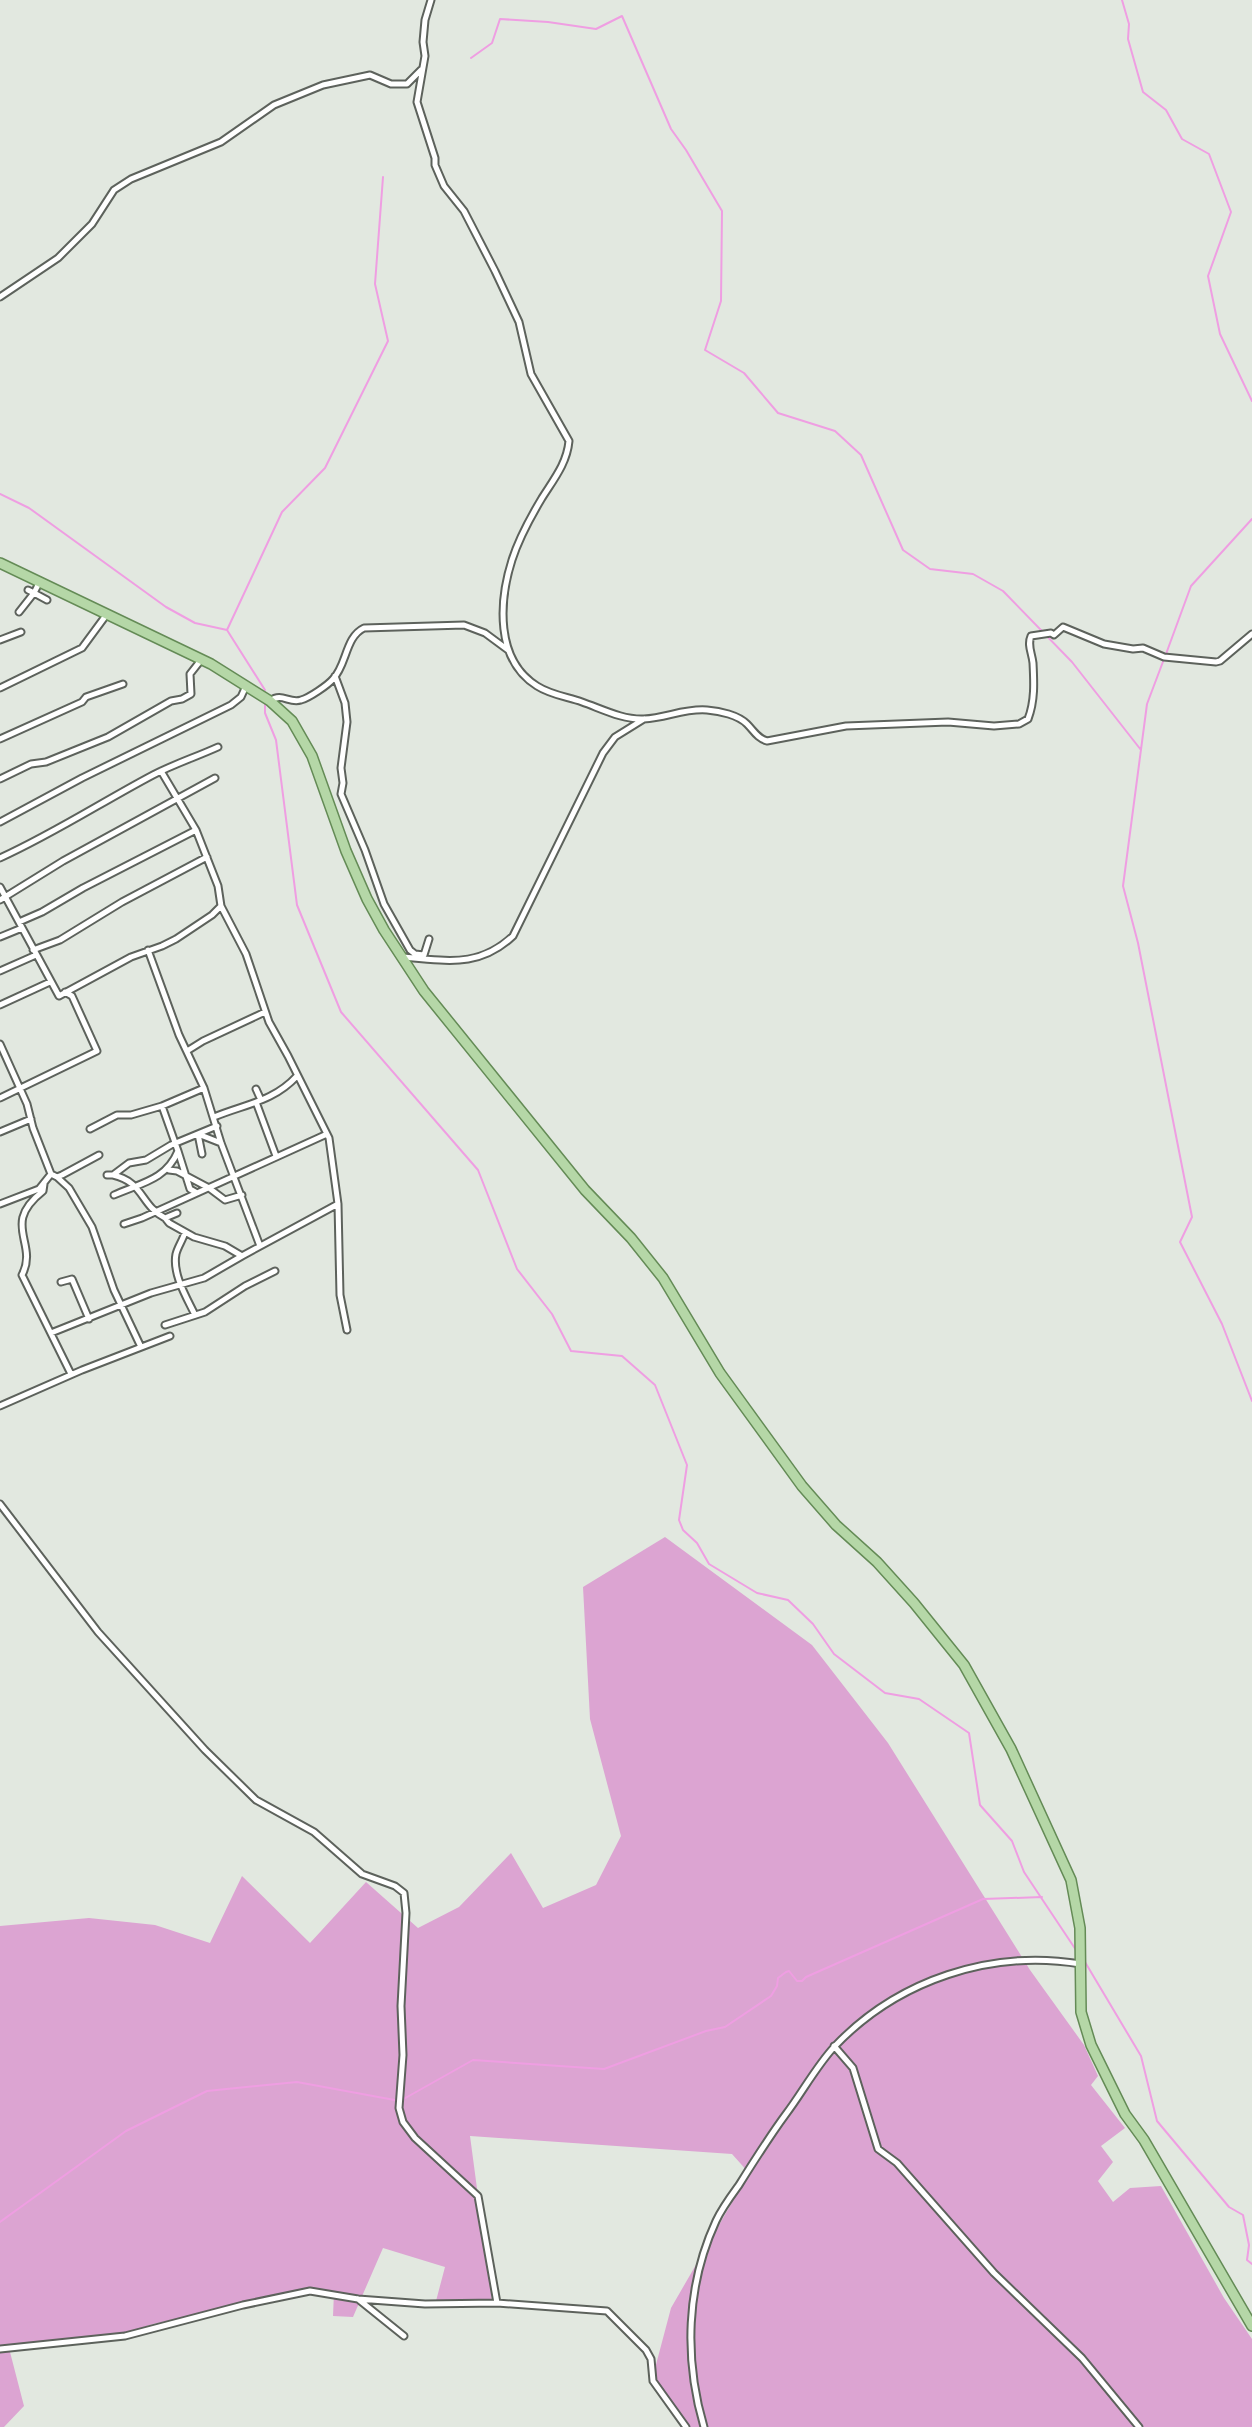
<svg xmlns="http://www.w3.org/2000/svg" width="1252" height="2427" viewBox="0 0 1252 2427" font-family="'Golos Text',sans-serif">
	<rect width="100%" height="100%" fill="#e2e8e0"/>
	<path fill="#dca4d2" d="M665,1537l147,108 76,98 142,227 54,75 14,31 -7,9 34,43 -24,18 12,16 -15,19 15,21 17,-14 31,-2 63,112 28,41v88h-563l-36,-51 18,-68 78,-135 -17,-19 -262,-18 22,165h-56l9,-34 -62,-19 -30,69 -20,-1 1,-24 -30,-2 -151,34 -31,10 -112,18 14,54 -20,21h-4v-501l89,-8 66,7 55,18 32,-67 68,67 56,-61 52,46 41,-21 52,-54 32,55 53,-23 25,-49 -31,-117 -7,-132z"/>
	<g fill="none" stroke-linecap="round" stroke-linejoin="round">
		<path stroke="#ef9ee2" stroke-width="2" d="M1122,0l7,24 -1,15 15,53 23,18 16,29 27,15 22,58 -23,64 12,58 32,67
			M471,58l21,-15 8,-24 48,3 48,7 26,-13 49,113 15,21 36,61 -1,90 -16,49 39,23 34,40 57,18 26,24 42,95 27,19 43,5 30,17 69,71 69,88
			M0,494l29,14 137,99 29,16 32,7
			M1166,654l25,-68 61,-67
			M1164,659l-17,45 -24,182 15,57 54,274 -12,25 42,82 30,77
			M265,690l-38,-60 55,-118 43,-44 63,-127 -13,-57 8,-107
			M265,703v10l11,27 21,165 44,107 137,158 39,99 35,45 19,37 51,5 33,29 32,80 -8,55 4,10 14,13 12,21 48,29 31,7 25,24 21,30 51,39 34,6 50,34 11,72 32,36 12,31 52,78
			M1085,1962l56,94 16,65 72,86 14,8 6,30 -2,15 5,4
			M0,2222l126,-91 81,-40 90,-9 103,19 73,-41 131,9 102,-38 19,-4 46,-31 6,-10 1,-8 8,-6 3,-1 8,10h5l4,-4 177,-78 59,-2"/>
		<defs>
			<path id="street" d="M431,0l-6,20 -2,22 2,14 -8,46 18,56v7l9,21 20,25 31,60 24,51 12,52 38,67c-2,22 -15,38 -27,57 -12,20 -23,40 -30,62 -13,41 -17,100 25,126 14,9 31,11 45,16 20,7 41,18 62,17 22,-1 41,-11 63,-9 13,1 31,5 40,14 7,7 10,14 20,17l79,-15 102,-4 46,4 25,-2 9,-5c7,-18 6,-37 5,-56 -1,-10 -6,-18 -2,-27l20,-3 3,2 9,-8 41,17 29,5 10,-1 21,9 52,5 4,-1 32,-27
				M0,297l58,-39 34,-34 22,-34 17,-11 90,-37 53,-37 49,-20 47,-10 21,9h16l14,-14
				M40,581l-6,12 13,7
				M19,612l15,-19 -6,-3
				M0,640l21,-8
				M335,676l10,27 2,19 -6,46 2,15 -2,11 24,56 19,54 26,46 5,4 9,1 5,-16
				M0,688l82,-40 25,-34
				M270,701c12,-9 19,3 31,-1 8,-2 27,-15 32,-21 14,-14 12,-42 31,-51l100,-3 21,8 23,17
				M0,739l82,-37 4,-5 37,-13
				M0,779l31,-15 15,-2 62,-25 63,-36 11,-2 9,-5 -1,-20 11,-14
				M0,822l82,-44 149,-73 10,-8 5,-11
				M0,858c53,-24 102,-56 153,-83 21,-11 43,-18 65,-28
				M0,887l59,109 72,-39 31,-11 14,-7 36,-24 9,-9 -3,-20 -22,-56 -35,-59
				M0,900l63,-39 152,-83
				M221,906l25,48 23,68 19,34 41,82 9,66 2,91 7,35
				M19,922l23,-10 41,-24 113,-58
				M0,937l22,-9
				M33,950l27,-10 62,-38 85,-45
				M148,950l31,85 25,53 17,55 39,103
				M401,957c44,3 77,12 112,-21l90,-183 12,-16 29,-18
				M0,971l36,-16
				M0,1005l50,-23
				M0,1044l27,60 6,24 18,46 6,3 5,-2 37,-20
				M187,1051l16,-10 62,-29
				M256,1089l5,11
				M0,1098l97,-47 -25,-55 -7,-4
				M256,1102l20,54
				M214,1117c31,-13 59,-15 83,-41
				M90,1129l27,-14h14l31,-9 42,-18
				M0,1132l31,-13
				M198,1134l23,9
				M198,1134l4,20
				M178,1151l12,38 7,4
				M169,1170l8,1 32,17 16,12 17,-5
				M107,1175h6l16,-12 17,-3 25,-15 46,-19
				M113,1175c31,7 27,30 52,43l12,-5
				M57,1177l12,11 23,39 22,63 27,57
				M44,1184l-1,7c-43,34 -4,51 -21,84l49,99
				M114,1195c27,-12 52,-15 64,-44l-16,-45
				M0,1204l39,-15 12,-15
				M165,1218l4,5 25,14 31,9 17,10 96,-52
				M124,1224l18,-6 185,-84
				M185,1232c-2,8 -7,14 -9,22 -4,20 11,44 19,61
				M61,1282l11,-3 17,40
				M165,1325l40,-13 40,-26 30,-15
				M51,1333l100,-40 53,-15 38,-22
				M0,1406l82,-36 88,-34
				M0,1504l98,128 107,118 51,50 58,32 48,42 33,12 9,7 2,20 -5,93 2,49 -4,53 4,14 12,16 63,58 19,107
				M834,2046l19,22 25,81 19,14 97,110 88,85 57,69
				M358,2299l46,37
				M0,2349l125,-13 118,-31 67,-14 48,8 67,5 72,-1 110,8 39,39 5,9 2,22 33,46
				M704,2427c-20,-68 -18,-141 12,-206 6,-13 15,-25 23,-36 15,-24 30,-48 47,-71 16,-21 31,-49 49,-68 63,-66 156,-97 246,-82"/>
			<path id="primary" d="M0,563l211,101 59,37 22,20 20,35 34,95 21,48 17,31 40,61 161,199 46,48 32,40 57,95 82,113 34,39 41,37 37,41 50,62 47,84 60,131 9,48 1,84 10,33 34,69 19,26 108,186"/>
		</defs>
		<use href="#street" stroke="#5d625c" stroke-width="9"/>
		<use href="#primary" stroke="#648b56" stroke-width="12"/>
		<use href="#street" stroke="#fff" stroke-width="5"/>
		<use href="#primary" stroke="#b5d7a7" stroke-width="9"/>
	</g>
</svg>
